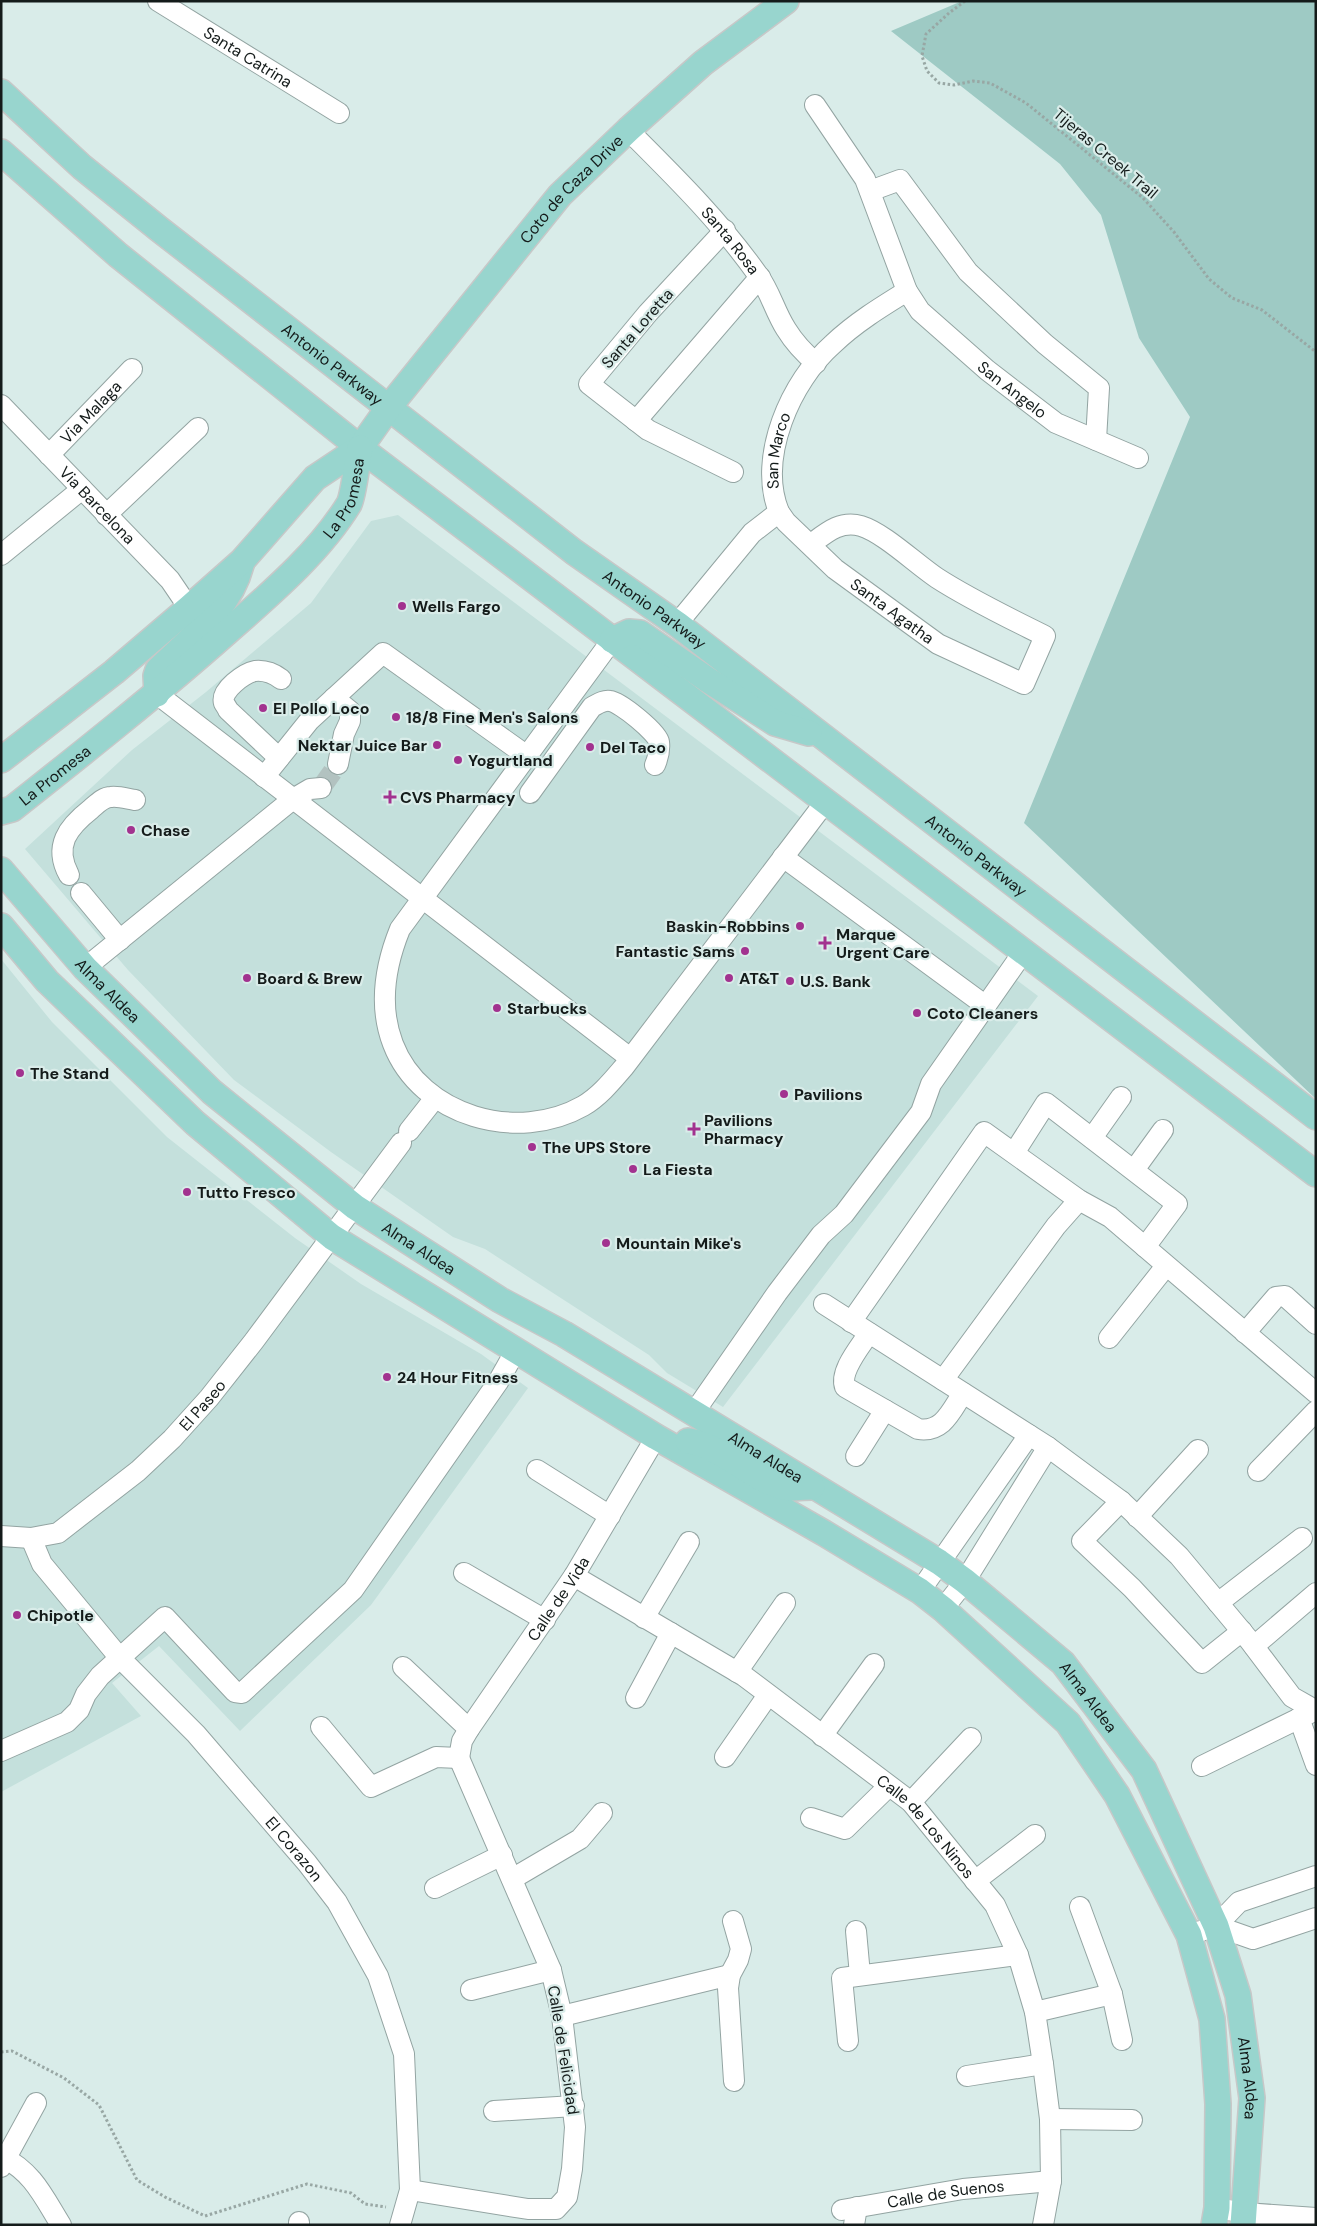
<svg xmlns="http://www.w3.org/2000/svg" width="1317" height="2226" viewBox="0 0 1317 2226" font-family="'DM Sans',sans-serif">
	<rect width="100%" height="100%" fill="#d9ece9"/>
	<path fill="#c4e0dc" d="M398,515l640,481 -315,411 -56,-34 -18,-18 -164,-106 -32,-12 -122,-85 -97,-72 -106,-110 -103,-121 107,-99 74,-58 105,-89 60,-82z
		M1,959l51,63 115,115 128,101 66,46 120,70 47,34 -157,217 -131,126 -81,-85 -47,37 29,33 -140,76z"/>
	<path fill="#9ecac4" d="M962,1h354v1098l-292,-276 166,-406 -51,-79 -38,-123 -41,-51 -169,-133z"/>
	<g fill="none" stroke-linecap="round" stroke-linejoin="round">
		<path stroke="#b2c2c0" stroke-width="20" stroke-dasharray="20 10" stroke-linecap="butt" d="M321,788l17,-24"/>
		<defs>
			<g id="minor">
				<path id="s1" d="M158,1l181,112"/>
				<path id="s2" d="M815,105l50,74 42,112 13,20 67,59 69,53 82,35"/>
				<path id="s3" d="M628,130c47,47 91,90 130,145 12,16 17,37 28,54 8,13 18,24 30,34"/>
				<path d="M870,191l30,-11 68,92 77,72 54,44 -3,52"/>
				<path d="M725,230l-77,83 -59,71 59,46 85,42"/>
				<path id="s4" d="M1,405l169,175 19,28"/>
				<path d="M636,421l124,-144"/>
				<path id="s5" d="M49,455l83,-86"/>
				<path id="s6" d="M779,512l7,10 49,47 103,75 86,40 21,-48c-36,-18 -74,-36 -108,-58 -21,-14 -53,-45 -76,-52 -21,-6 -35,7 -51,19"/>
				<path d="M106,515l92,-87"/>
				<path d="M1,555l81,-66"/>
				<path id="s7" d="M677,624l75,-91 27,-21c-22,-55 12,-131 54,-168 22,-21 48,-37 74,-53"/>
				<path d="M612,640l-212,289c-15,37 -22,76 -7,115 28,73 125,99 190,62 16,-9 29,-25 41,-39l202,-266"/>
				<path d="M157,694l473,364"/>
				<path d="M334,698l16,13v10l-6,13 -6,30"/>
				<path d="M279,758l-51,-48c-1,-3 -3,-5 -4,-7 -4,-13 21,-30 31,-32 10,-1 18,2 26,8"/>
				<path d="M264,777l45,-56 74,-68 144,103"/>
				<path d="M530,793l62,-86c6,-3 11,-7 18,-6 10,1 48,32 49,41 1,8 -1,16 -4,23"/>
				<path d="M783,857l203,149"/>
				<path d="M69,875c-16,-29 -1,-48 22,-66 6,-5 12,-12 20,-12 8,-1 17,2 24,3"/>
				<path d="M81,893l39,47"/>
				<path d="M85,968l208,-169 17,-10 11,-1"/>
				<path d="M409,1131l26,-33"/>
				<path d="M1092,1138l29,-41"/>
				<path d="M1014,1153l32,-50 131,101 -32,43"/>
				<path d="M1134,1170l29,-40"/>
				<path d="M824,1304l224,143 73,54 58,55 70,84 43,57 23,13"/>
				<path d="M851,1322l133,-190 95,68 31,17 206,176"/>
				<path d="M869,1333c-8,13 -30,38 -24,54l73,42c25,4 33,-18 45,-36"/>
				<path d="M1245,1333l31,-36 9,-1 31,28"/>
				<path d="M1109,1338l57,-72"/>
				<path d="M943,1380l113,-154 23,-26"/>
				<path d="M693,1414l84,-121 44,-58 23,-21 77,-102 10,-28 93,-133"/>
				<path d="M856,1456l29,-46"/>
				<path d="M537,1470l73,46"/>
				<path d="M1258,1471l58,-60"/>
				<path d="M1121,1501l-39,40 50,47 70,75 40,-32"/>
				<path d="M1137,1517l61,-67"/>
				<path id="s8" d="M1,1536l30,2 27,-5 80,-62 34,-32 37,-41 45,-57 147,-198"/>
				<path id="s9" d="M31,1538l11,26 77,93 77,77 111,129 30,39 41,74 26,78 6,136 -10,35"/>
				<path d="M464,1573l81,47"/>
				<path id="s10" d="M574,1576l170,100 167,126 84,103 23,50 17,57 8,52 7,55 1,62 -8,44"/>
				<path d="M920,1591l109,-156"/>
				<path d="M1218,1603l84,-65"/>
				<path d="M943,1609l22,-28 83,-134"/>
				<path d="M644,1618l45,-76"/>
				<path d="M1254,1646l62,-53"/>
				<path d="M403,1667l66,62"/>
				<path d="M737,1672l48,-69"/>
				<path d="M636,1698l35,-65"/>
				<path d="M1299,1718l17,47"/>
				<path d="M321,1727l50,60 65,-30 23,1"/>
				<path d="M822,1736l52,-72"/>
				<path d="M1,1751l66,-29 12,-12 7,-16 14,-18 65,-59 70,75 7,1 111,-103 145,-208 18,-32"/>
				<path d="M725,1757l43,-62"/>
				<path id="s11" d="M459,1758l3,-17 7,-12 105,-153 82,-139"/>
				<path d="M1202,1766l114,-56"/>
				<path d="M911,1802l60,-64"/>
				<path d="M811,1818l34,11 44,-43"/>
				<path d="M512,1879l68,-40 22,-26"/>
				<path d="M975,1881l60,-46"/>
				<path d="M435,1888l67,-33"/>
				<path d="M1080,1907l32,87 10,46"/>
				<path d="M733,1921l8,28 -3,11 -8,15 -2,13 6,93"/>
				<path d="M1216,1926l37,13 63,-21"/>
				<path d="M856,1931l4,44"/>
				<path d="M1189,1935l27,-9 23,-24 77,-26"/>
				<path d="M471,1990l80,-20"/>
				<path d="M1035,2012l77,-18"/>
				<path d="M562,2016l168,-41"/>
				<path d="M848,2041l-6,-63 176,-23"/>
				<path d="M967,2076l76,-12"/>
				<path d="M494,2111l80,-5"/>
				<path d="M1050,2119l82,1"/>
				<path d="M1,2156c32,16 42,40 60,69"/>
				<path d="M1,2167l35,-64"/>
				<path d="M410,2190l118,19h28l11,-12 5,-28 3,-42 -13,-111 -11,-46 -92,-212"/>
				<path d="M1217,2208l28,5 71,5"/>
				<path id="s12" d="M842,2210l121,-21 88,-8"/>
				<path d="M299,2225v-3"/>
				<path d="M854,2225l3,-18"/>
			</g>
			<g id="major">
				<path id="s13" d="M1,92l81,75 77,62 415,323 103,72 639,493"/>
				<path d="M1,152l117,103 242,193 956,726"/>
				<path d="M612,640l17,-8 11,1 68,47 67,43 34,10"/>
				<path d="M157,694l-1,-18 2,-6c31,-30 72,-61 83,-105"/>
				<path id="s14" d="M1,760l113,-88 75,-64 53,-47 73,-83 45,-30 29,-41 171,-212 68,-65 75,-67 83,-62"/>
				<path id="s15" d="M1,812l11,-3c72,-57 145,-115 214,-176 43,-38 93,-80 123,-129 5,-10 8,-44 11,-56"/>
				<path id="s16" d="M1,870l84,98 127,124 143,115 145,93 64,34 375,228 26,19 98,82 81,107 72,156 22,69 14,103 -9,127"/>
				<path d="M1,926l46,55 148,142 137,114 324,200 168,96 96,58 23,18 125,114 49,72 72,140 23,84 6,85 -1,104 -3,17"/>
				<path d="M688,1441c36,5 66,42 101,47 7,0 15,-1 23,-1"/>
			</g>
		</defs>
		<use href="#minor" stroke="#93a4a2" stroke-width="22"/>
		<use href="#major" stroke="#c7c8c8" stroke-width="28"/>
		<path stroke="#98a7a4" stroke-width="3" stroke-dasharray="2.5 2.5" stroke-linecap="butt" d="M965,1l-16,12 -23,21 -4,22 5,15 12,12 15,2 19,-4 17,2 36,20 117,95 31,34 35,47 23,19 30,12 54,42
			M1,2052l11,-1 52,27 35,27 38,75 28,17 40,19 102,-32 44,9 14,11 21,3"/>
		<use href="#minor" stroke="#fff" stroke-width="20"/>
		<use href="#major" stroke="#98d5ce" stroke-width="25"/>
	</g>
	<g fill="#a2328f" stroke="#d9ece9" stroke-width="2">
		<circle cx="402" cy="606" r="5"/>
		<circle cx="263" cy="708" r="5"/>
		<circle cx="396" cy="717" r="5"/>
		<circle cx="437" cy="745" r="5"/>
		<circle cx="590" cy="747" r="5"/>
		<circle cx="458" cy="760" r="5"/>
		<path d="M387.5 789.5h5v5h5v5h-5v5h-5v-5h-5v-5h5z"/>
		<circle cx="131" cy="830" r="5"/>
		<circle cx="800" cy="926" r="5"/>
		<path d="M822.5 935.5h5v5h5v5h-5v5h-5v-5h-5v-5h5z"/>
		<circle cx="745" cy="951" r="5"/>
		<circle cx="247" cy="978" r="5"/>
		<circle cx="729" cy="978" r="5"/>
		<circle cx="790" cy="981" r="5"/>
		<circle cx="497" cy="1008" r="5"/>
		<circle cx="917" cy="1013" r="5"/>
		<circle cx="20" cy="1073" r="5"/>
		<circle cx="784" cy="1094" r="5"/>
		<path d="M691.5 1121.5h5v5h5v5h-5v5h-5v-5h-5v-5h5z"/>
		<circle cx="532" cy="1147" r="5"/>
		<circle cx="633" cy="1169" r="5"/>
		<circle cx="187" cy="1192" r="5"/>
		<circle cx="606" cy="1243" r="5"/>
		<circle cx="387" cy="1377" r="5"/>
		<circle cx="17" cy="1615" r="5"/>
	</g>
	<g text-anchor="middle" stroke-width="4.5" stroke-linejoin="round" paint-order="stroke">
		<g font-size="16" fill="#141b1a" stroke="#d9ece9">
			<text dy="6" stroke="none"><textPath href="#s1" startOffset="106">Santa Catrina</textPath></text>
			<text transform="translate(1106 153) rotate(40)" y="6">Tijeras Creek Trail</text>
			<text dy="6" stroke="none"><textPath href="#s14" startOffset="812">Coto de Caza Drive</textPath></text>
			<text dy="6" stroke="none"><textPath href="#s3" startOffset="151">Santa Rosa</textPath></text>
			<text transform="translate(637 328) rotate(-49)" y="6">Santa Loretta</text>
			<text dy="6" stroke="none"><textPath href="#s13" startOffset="429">Antonio Parkway</textPath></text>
			<text dy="6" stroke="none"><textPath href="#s2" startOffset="354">San Angelo</textPath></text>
			<text dy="6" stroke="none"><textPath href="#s5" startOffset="60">Via Malaga</textPath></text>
			<text dy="6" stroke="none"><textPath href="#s7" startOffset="215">San Marco</textPath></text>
			<text dy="6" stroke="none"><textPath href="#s15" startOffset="471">La Promesa</textPath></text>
			<text dy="6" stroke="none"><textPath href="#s4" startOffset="139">Via Barcelona</textPath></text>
			<text dy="6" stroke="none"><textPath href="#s13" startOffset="834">Antonio Parkway</textPath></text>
			<text dy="6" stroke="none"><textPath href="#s6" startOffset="151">Santa Agatha</textPath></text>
			<text dy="6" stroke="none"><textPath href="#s15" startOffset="66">La Promesa</textPath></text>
			<text dy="6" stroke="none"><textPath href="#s13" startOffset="1239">Antonio Parkway</textPath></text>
			<text dy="6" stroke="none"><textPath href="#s16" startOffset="161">Alma Aldea</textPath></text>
			<text dy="6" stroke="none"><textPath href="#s16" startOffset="566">Alma Aldea</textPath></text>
			<text dy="6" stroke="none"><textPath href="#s8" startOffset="251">El Paseo</textPath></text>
			<text dy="6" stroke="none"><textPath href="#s16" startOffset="971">Alma Aldea</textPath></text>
			<text dy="6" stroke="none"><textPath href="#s11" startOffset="189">Calle de Vida</textPath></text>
			<text dy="6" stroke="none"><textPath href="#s16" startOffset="1376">Alma Aldea</textPath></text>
			<text dy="6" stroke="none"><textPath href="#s10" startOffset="434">Calle de Los Ninos</textPath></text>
			<text dy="6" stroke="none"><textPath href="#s9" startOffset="409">El Corazon</textPath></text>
			<text transform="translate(564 2050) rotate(81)" y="6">Calle de Felicidad</text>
			<text dy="6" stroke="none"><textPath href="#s16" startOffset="1796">Alma Aldea</textPath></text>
			<text dy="6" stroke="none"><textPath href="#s12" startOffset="105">Calle de Suenos</textPath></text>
		</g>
		<g font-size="16" font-weight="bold" fill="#141b1a" stroke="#d9ece9" text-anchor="start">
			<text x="412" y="612">Wells Fargo</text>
			<text x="273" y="714">El Pollo Loco</text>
			<text x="406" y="723">18/8 Fine Men's Salons</text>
			<text x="427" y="751" text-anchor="end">Nektar Juice Bar</text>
			<text x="600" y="753">Del Taco</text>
			<text x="468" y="766">Yogurtland</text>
			<text x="400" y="803">CVS Pharmacy</text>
			<text x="141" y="836">Chase</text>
			<text x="790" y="932" text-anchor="end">Baskin-Robbins</text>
			<text x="836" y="940">Marque<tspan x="836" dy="18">Urgent Care</tspan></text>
			<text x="735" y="957" text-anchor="end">Fantastic Sams</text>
			<text x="257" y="984">Board &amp; Brew</text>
			<text x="739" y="984">AT&amp;T</text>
			<text x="800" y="987">U.S. Bank</text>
			<text x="507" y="1014">Starbucks</text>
			<text x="927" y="1019">Coto Cleaners</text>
			<text x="30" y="1079">The Stand</text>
			<text x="794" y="1100">Pavilions</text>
			<text x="704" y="1126">Pavilions<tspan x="704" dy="18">Pharmacy</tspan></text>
			<text x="542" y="1153">The UPS Store</text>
			<text x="643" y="1175">La Fiesta</text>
			<text x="197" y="1198">Tutto Fresco</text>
			<text x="616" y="1249">Mountain Mike's</text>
			<text x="397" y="1383">24 Hour Fitness</text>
			<text x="27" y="1621">Chipotle</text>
		</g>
	</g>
	<rect width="1317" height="2226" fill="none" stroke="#141b1a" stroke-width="5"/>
</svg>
